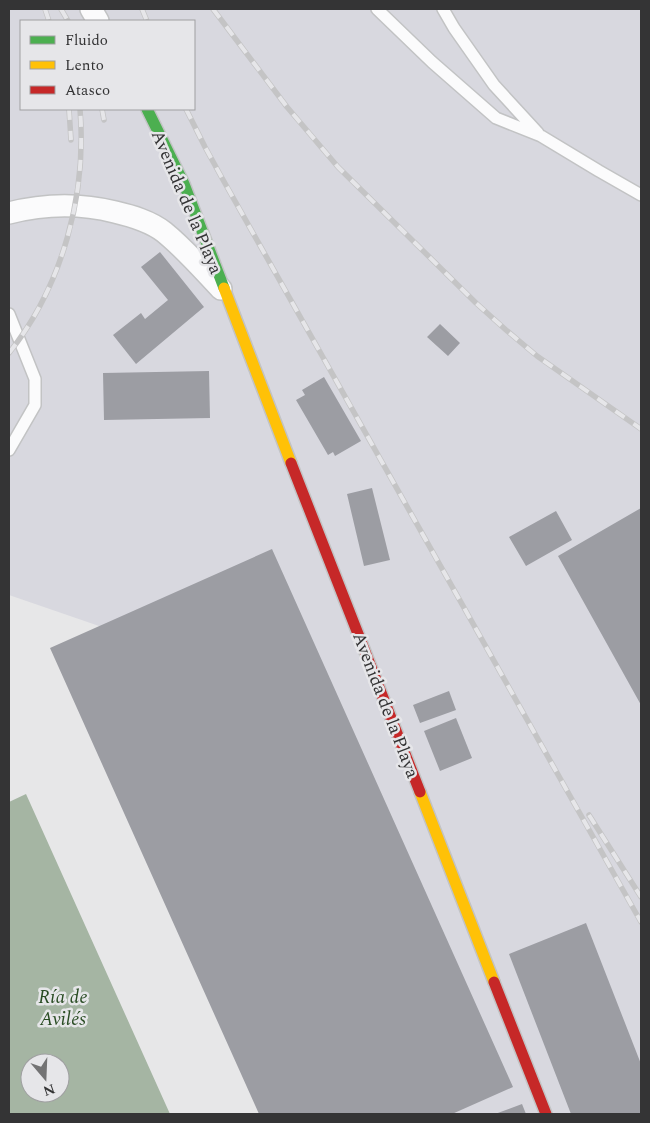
<svg xmlns="http://www.w3.org/2000/svg" width="650" height="1123" viewBox="0 0 650 1123" font-family="Spectral,serif">
	<rect width="100%" height="100%" fill="#e7e7e8"/>
	<path fill="#d8d8df" fill-rule="evenodd" d="M9,9h632v1105h-205l-168,-430 -259,-89zM21,21h173v88h-173z"/>
	<path fill="#a5b5a3" fill-rule="evenodd" d="M26,794l144,320h-161v-312zM30,1063h30v30h-30z"/>
	<path fill="#9c9da3" d="M160,252l44,55 -68,57 -23,-29 28,-22 4,6 23,-19 -27,-33z
		M440,324l20,19 -12,13 -21,-19z
		M209,371l1,47 -106,2 -1,-47z
		M324,377l37,64 -26,15 -2,-4 -5,3 -32,-55 9,-5 -3,-5z
		M372,488l18,72 -26,6 -17,-72z
		M641,508v197l-83,-149z
		M556,511l16,29 -46,26 -17,-29z
		M272,549l241,538 -61,27h-193l-209,-466z
		M449,691l7,19 -36,13 -7,-18z
		M456,718l16,40 -32,13 -16,-40z
		M586,923l55,141v50h-70l-62,-160z
		M522,1104l4,10h-31z"/>
	<g fill="none" stroke-linecap="round" stroke-linejoin="round">
		<defs>
			<path id="lane" d="M377,9l55,53 64,56 45,18 58,35 42,24
				M443,9l11,19 40,57 44,48
				M9,314l26,65v26l-26,45"/>
			<path id="street" d="M91,9l7,12
				M9,213c35,-9 70,-10 106,-1 17,4 35,9 49,20 21,17 39,38 57,57"/>
			<path id="fast" d="M147,109l37,75 40,104"/>
			<path id="slow" d="M224,288l67,175
				M420,792l74,190"/>
			<path id="jam" d="M291,463l129,329
				M494,982l52,132"/>
		</defs>
		<use href="#lane" stroke="#c2c3c4" stroke-width="14"/>
		<use href="#street" stroke="#c2c3c4" stroke-width="24"/>
		<use href="#fast" stroke="#c2c3c4" stroke-width="14"/>
		<use href="#slow" stroke="#c2c3c4" stroke-width="14"/>
		<use href="#jam" stroke="#c2c3c4" stroke-width="14"/>
		<use href="#lane" stroke="#fbfbfc" stroke-width="11"/>
		<use href="#street" stroke="#fbfbfc" stroke-width="21"/>
		<use href="#fast" stroke="#4caf50" stroke-width="11"/>
		<use href="#slow" stroke="#ffc107" stroke-width="11"/>
		<use href="#jam" stroke="#c62828" stroke-width="11"/>
		<defs>
			<path id="rail" d="M45,9l4,12
				M61,9l7,12
				M142,9l5,12
				M213,9l74,98 51,60 138,136 30,27 31,26 104,73
				M69,109l2,31
				M102,109l2,11
				M186,109l19,38 17,31 419,744
				M9,353c54,-68 78,-159 71,-244
				M589,815l52,82"/>
		</defs>
		<use href="#rail" stroke="#c4c4c5" stroke-width="5.5"/>
		<use href="#rail" stroke="#e6e6e9" stroke-width="4" stroke-dasharray="11" stroke-linecap="butt"/>
	</g>
	<g text-anchor="middle" stroke-width="5" stroke-linejoin="round" paint-order="stroke">
		<g font-size="18" fill="#343435" stroke="#e6e6e9">
			<text transform="translate(187 202) rotate(67)" y="6">Avenida de la Playa</text>
			<text transform="translate(386 705) rotate(69)" y="6">Avenida de la Playa</text>
		</g>
		<g font-size="19" font-style="italic" fill="#294c23" stroke="#e6e6e9">
			<text x="63" y="1003">Ría de<tspan x="63" dy="22">Avilés</tspan></text>
		</g>
	</g>
	<rect width="650" height="1123" fill="none" stroke="#343435" stroke-width="20"/>
	<rect x="20" y="20" width="175" height="90" fill="#e6e6e9" stroke="#9f9fa1"/>
	<rect x="30" y="36" width="25" height="8" fill="#4caf50" stroke="#9f9fa1"/>
	<text x="65" y="45" font-size="15" fill="#343435">Fluido</text>
	<rect x="30" y="61" width="25" height="8" fill="#ffc107" stroke="#9f9fa1"/>
	<text x="65" y="70" font-size="15" fill="#343435">Lento</text>
	<rect x="30" y="86" width="25" height="8" fill="#c62828" stroke="#9f9fa1"/>
	<text x="65" y="95" font-size="15" fill="#343435">Atasco</text>
	<g transform="translate(45 1078) rotate(161)"><circle r="24" fill="#e6e6e9" stroke="#9f9fa1"/>
	<path d="M0-4L9 19L0 12L-9 19Z" fill="#737374"/>
	<text y="-8" font-size="14" font-weight="bold" text-anchor="middle" fill="#343435">N</text>
	</g>
</svg>
